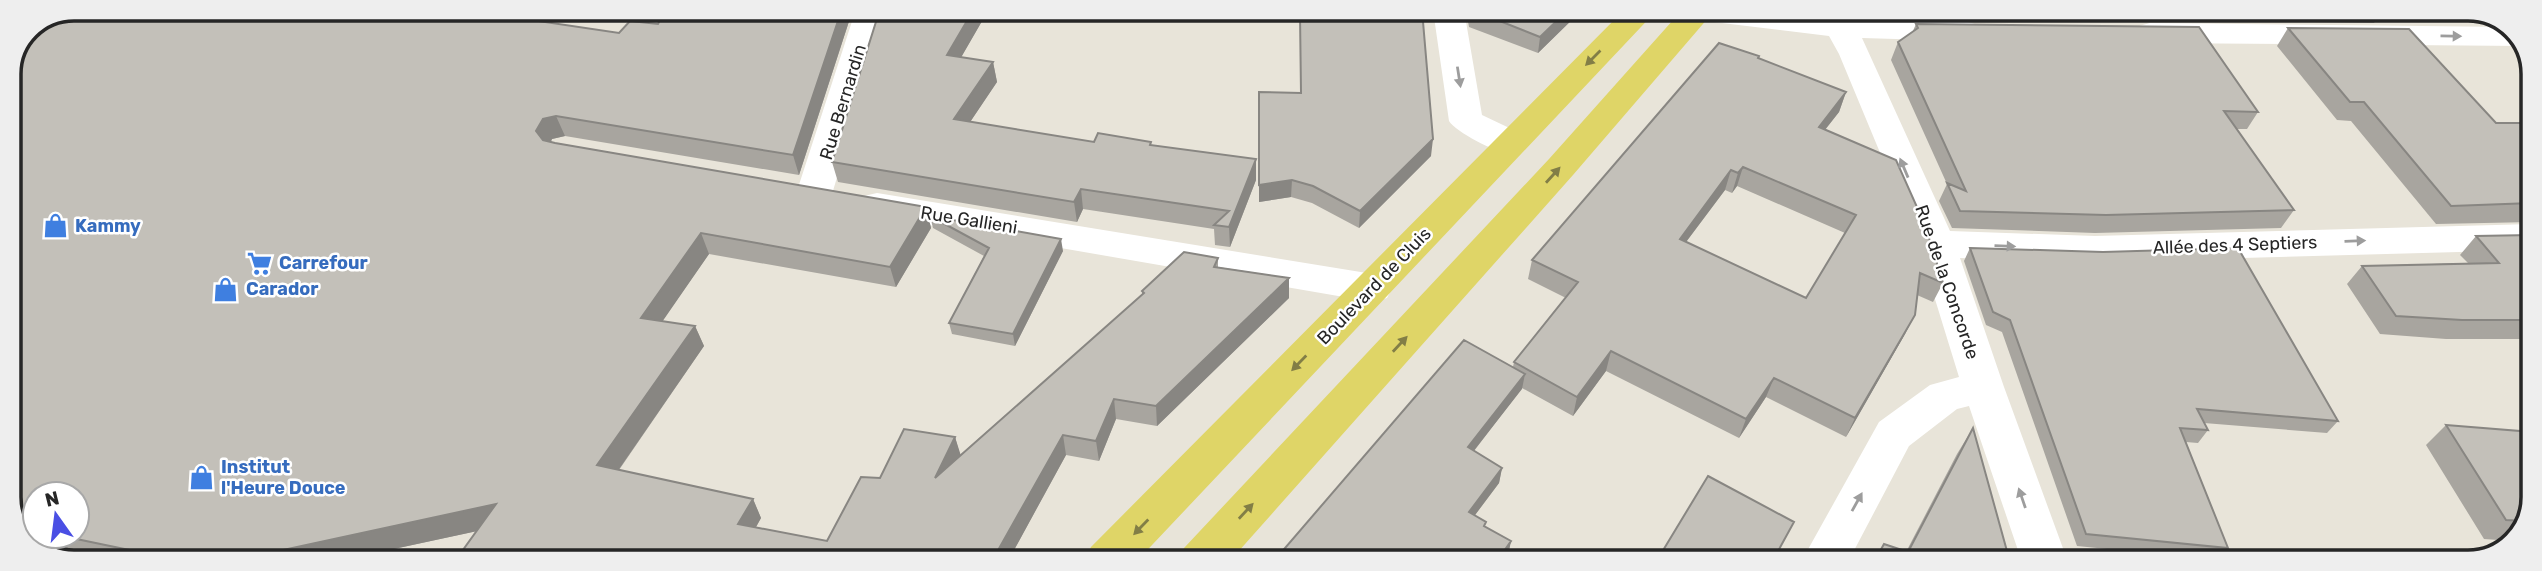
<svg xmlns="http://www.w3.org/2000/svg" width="2542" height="571" viewBox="0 0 2542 571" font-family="Rubik,sans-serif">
	<rect width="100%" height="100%" fill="#e8e4d9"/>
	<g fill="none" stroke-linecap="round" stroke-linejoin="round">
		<path fill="#fff" fill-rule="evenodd" d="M856,9h32l-56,185 -5,9 -13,3 -13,-3 -5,-9z
			M1433,10h31l18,105 40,19 5,8 -5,8c-4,1 -7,3 -11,3 -14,1 -55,-21 -62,-32z
			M1682,10h84l51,6 -2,-6h30l5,9 114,2 11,3 5,7 -5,7 -11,3 -102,-3 88,193 145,5 437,-12v26l-437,12 -135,-4 44,129 64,175h-46l-53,-156 -12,3 -48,37 -61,116h-47l78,-140 51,-37 29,-8 -41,-133 -79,-190 -10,-18 -132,-16 -11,-2z
			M2150,23l361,4 6,4 7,15 -374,-3 -11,-3 -5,-7 5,-7z
			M877,193l496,81 14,4 5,10 -5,10 -14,4 -509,-88 -5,-9 5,-9z"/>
		<path fill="#dfd567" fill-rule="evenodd" d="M1624,10h33l-521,552 -52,-1 7,-14z
			M1682,10h33l-142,165 -344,387h-52l7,-14 365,-389z"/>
	</g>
	<path fill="#a8a59f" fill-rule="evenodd" d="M74,9h429l-5,7 121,17 11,-12 28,3 8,-15h187l-54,166 -234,-39 -13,3 -1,3 375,65 5,21 -35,59 -187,-33 -47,67 33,5 9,20 -85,124 134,29 8,19 -5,9 71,14 34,-64 19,1 24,-49 51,8 5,18 182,-160v-4l42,-39 34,6v9l71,11v20l-132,128 -41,-7 -17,42 -33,-6 -58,106h-553l22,-30 -139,30h-227l-39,-8 -8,8h-3l-36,-21 -16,-35v-431l19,-46zM35,494h42v42h-42z
		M880,9h109l-28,48 32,5 4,20 -27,40 124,20h57v3l105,35 -26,67 -15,-2 -1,-16 -131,-20 -6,13 -239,-40 -6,-20z
		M1330,9l92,1 9,146 -72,72 -47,-25 -21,-6 -32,5 71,-186z
		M1466,10h116l-44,43 -69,-26z
		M1892,10h287l-6,10 -277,-3z
		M2248,10h133l1,1 -8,12 -117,-2z
		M1916,24l342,88 -11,17h-10l57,81 -13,18 -186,5 -143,-5 -13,-27 8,-17 -56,-124 7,-18 14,-9z
		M2288,28l208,95h37l-1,99 -96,2 -85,-103 -14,-1 -60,-74z
		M1759,56v3l87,33 -7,20 -14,18 118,153 -10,19 -16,-7 -12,39 -59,103 -80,-40 -27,41 -133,-67 -33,45 -51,-28 -48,63 28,17 -3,15 -24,32 10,12 26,14 -4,16 9,5h-243l240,-195 1,-5 52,-64 -38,-19 4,-19zM1737,186l108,47 -39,65 -120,-56 39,-52 7,3z
		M930,216l133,35 -48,95 -63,-12 -3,-11 35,-67 -51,-28z
		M2532,235v104h-86l-66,-5 -33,-50 15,-18 106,-3 -8,-8 16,-19z
		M1970,248l368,173 -11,12 -123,-10 4,7 -10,13 -12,-1 42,106 -11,12 -140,-14 -75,-214 -16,-7 -22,-64z
		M2446,425l86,85 -19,31 -29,-2 -58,-94z
		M1973,428l37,134h-136l10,-18 22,8 51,-98z"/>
	<path fill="#888682" d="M480,9h23l-16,23 -9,-20z
		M842,9h11l-54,166 -6,-20z
		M974,9h15l-38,66 -4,-20z
		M1568,10h14l-44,43 2,-16z
		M993,62l4,20 -39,58 -4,-21z
		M1846,92l-7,20 -27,34 7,-19z
		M556,116l9,20 -13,3 -6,12 -10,-20 7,-12z
		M1433,139l-2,17 -72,72 1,-17z
		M1256,159v21l-26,67 -1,-20z
		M1743,167l-6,19 -5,7 6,-20z
		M1731,170l-6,20 -51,68 6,-19z
		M1292,180l-1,17 -32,5v-17z
		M1081,189l2,20 -6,13 -3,-20z
		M926,207l5,21 -35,59 -6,-20z
		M701,233l8,21 -58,84 -10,-20z
		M1061,239l2,12 -48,95 -2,-12z
		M1289,278v20l-132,128 -1,-20z
		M1915,315l-10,19 -59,103 9,-19z
		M695,326l9,20 -96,139 -11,-20z
		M1611,351l-5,20 -33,45 4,-19z
		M1525,374l-3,15 -57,73 3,-15z
		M1774,378l-8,19 -27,41 7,-19z
		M1114,399l2,20 -17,42 -3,-20z
		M1063,435l3,20 -58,106h-16z
		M955,437l6,19 -26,22z
		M1502,468l-3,15 -33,44 3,-15z
		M753,499l8,19 -14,25 -9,-19z
		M496,504l14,20 -172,37h-106z
		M48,536h5l19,17 -8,8h-3l-24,-14z
		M1511,541l-3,15 -5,6 -1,-8z"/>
	<path fill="#c3c0b9" stroke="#888682" stroke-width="2" fill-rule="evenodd" d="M74,9h406l-2,3 141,21 11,-12 28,3 8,-15h176l-49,146 -237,-39 -13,3 -7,12 7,9 12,3 371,64 -36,60 -189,-34 -60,85 54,8 -98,139 156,34 -15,25 89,17 34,-64 19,1 24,-49 51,8 -20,41 209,-185 -2,-2 42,-39 34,6 -4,9 75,11 -133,128 -42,-7 -18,42 -33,-6 -71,126h-537l41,-57 -264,57h-38l-31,-4 -101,-21h15v-42h-42v42h13l-11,11 -12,-7 -16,-35v-431l19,-46z
		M880,9h94l-27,46 46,7 -39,57 140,23 4,-9 53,9 -1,3 106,14 -27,68 -15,-2 15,-14 -148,-22 -7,13 -242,-40z
		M1332,9l90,1 11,129 -73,72 -47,-25 -21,-6 -33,5v-93l42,1 -1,-78 32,1z
		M1472,10h-1h97l-28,27z
		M2286,10h95l1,1z
		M1916,24l283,3 59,85 -34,-1 70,99 -188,5 -146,-4 -13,-28 19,8 -68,-149 20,-14z
		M2288,28l121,1 87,94h37l-1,80 -81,3 -87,-104h-14z
		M1719,43l40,13 -1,2 88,34 -27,35 77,33 29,65 18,58 -23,-10 -5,42 -60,103 -81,-40 -28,41 -135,-68 -34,46 -63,-35 64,-80 -46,-22zM1743,167l113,48 -50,83 -126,-59 51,-69 7,3z
		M930,216l131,23 -48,95 -64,-11 40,-75z
		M2532,235v85h-70l-66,-4 -34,-50 137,-3 -23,-27z
		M1970,248l133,4 135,-4 100,173 -141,-12 11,21 -28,-2 48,120 -142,-14 -76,-214 -17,-8z
		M1464,340l61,34 -57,73 34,21 -33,44 17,10 -2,4 27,15 -9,13 14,8h-100l-4,-3 -2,3h-137z
		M2446,425l86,7v78l-7,11 -19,-1z
		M1973,428l37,134h-136l10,-18 24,8z
		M1708,476l86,46 -22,40h-116z"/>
	<defs><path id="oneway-solid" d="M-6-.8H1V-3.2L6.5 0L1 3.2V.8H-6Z" transform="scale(1.75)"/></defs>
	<g fill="#9d9d9d">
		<use href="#oneway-solid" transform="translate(2451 36) rotate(1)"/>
		<use href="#oneway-solid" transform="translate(1459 77) rotate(81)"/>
		<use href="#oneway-solid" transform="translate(1904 168) rotate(-113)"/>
		<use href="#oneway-solid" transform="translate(2355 241) rotate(-2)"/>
		<use href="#oneway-solid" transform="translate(2005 246) rotate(2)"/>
		<use href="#oneway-solid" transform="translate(2022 498) rotate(-109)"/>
		<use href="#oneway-solid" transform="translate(1857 502) rotate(-61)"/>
	</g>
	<g fill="#827e46">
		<use href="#oneway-solid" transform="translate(1593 58) rotate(135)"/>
		<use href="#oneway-solid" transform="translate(1553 175) rotate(-48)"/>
		<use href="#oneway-solid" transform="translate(1400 344) rotate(-47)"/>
		<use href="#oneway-solid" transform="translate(1299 363) rotate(134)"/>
		<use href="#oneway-solid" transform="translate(1246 511) rotate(-47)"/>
		<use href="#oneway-solid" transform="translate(1141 527) rotate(134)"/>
	</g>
	<defs>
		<symbol id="shop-bare" viewBox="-9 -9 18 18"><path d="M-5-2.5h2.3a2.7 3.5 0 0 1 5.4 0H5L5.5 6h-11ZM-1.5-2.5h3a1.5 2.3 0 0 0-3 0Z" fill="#3f7fe0" stroke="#fff" stroke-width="2.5" paint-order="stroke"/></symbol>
		<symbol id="supermarket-bare" viewBox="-9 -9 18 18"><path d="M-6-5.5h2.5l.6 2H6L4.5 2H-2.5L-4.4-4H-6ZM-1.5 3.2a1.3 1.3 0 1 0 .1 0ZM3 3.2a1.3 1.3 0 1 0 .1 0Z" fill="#3f7fe0" stroke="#fff" stroke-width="2.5" paint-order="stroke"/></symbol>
	</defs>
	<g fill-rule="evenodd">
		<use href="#shop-bare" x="38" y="208" width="35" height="35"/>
		<use href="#supermarket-bare" x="242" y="246" width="35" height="35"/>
		<use href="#shop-bare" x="208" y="272" width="35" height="35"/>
		<use href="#shop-bare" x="184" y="460" width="35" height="35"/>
	</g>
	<g text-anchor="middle" stroke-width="5" stroke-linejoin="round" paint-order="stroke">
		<g font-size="18" fill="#262626" stroke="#fff">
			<text transform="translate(843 102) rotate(-73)" y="6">Rue Bernardin</text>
			<text transform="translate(969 220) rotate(9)" y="6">Rue Gallieni</text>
			<text transform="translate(2235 245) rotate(-2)" y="6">Allée des 4 Septiers</text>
			<text transform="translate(1947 282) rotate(71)" y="6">Rue de la Concorde</text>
			<text transform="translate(1374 286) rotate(-46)" y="6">Boulevard de Cluis</text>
		</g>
		<g font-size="18" font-weight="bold" fill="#366cbe" stroke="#fff" text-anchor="start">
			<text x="75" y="232">Kammy</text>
			<text x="279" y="269">Carrefour</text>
			<text x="246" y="295">Carador</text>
			<text x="221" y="473">Institut<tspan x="221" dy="21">l'Heure Douce</tspan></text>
		</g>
	</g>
	<path d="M0 0H2542V571H0ZM74 21H2468A53 53 0 0 1 2521 74V497A53 53 0 0 1 2468 550H74A53 53 0 0 1 21 497V74A53 53 0 0 1 74 21Z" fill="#eee" fill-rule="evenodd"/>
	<path fill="none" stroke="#262626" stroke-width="3.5" d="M74 21H2468A53 53 0 0 1 2521 74V497A53 53 0 0 1 2468 550H74A53 53 0 0 1 21 497V74A53 53 0 0 1 74 21Z"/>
	<g transform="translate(56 515) rotate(346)"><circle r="33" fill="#ffffff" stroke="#a8a8a8" stroke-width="2"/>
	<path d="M0-5L12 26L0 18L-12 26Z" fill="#4a4fe4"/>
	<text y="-10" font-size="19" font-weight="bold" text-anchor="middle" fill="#262626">N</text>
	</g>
</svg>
